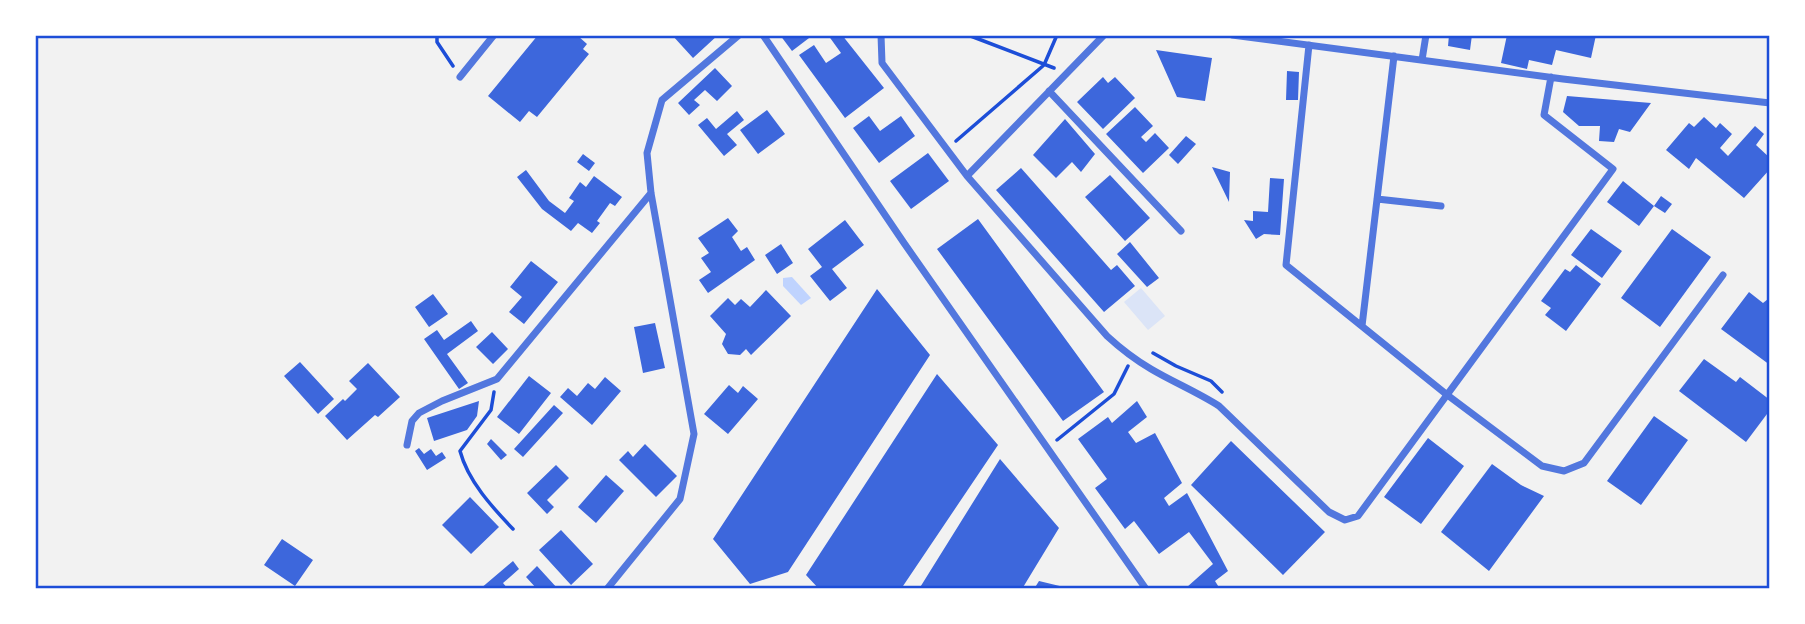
<svg xmlns="http://www.w3.org/2000/svg" width="1805" height="624" viewBox="0 0 1805 624" font-family="Helvetica,sans-serif">
	<rect width="100%" height="100%" fill="#f2f2f2"/>
	<path fill="#dbe4f7" d="M1141,288l24,28 -17,14 -24,-28z"/>
	<path fill="#bfd3fe" d="M792,277l19,21 -10,7 -18,-19v-8z"/>
	<path fill="#3d67dc" d="M538,35h42l-2,1 9,8 -4,5 6,5 -52,63 -8,-6 -9,11 -32,-26z
		M672,35h46l-25,23z
		M780,35h33l-21,16z
		M828,35h14l42,53 -39,30 -46,-63 15,-10 12,18 15,-10z
		M1449,35h23l-2,15 -22,-4z
		M1507,35h89l-5,23 -35,-8 -4,15 -23,-5 -2,9 -26,-6z
		M1156,50l56,8 -7,43 -28,-4z
		M715,68l17,18 -15,15 -12,-11 -11,10 6,5 -11,10 -11,-12z
		M1287,71l12,1 -1,28h-12z
		M1103,77l5,6 7,-6 20,21 -32,31 -26,-27z
		M1567,96l84,7 -21,29 -11,-3 -5,13 -15,-1 1,-15h-21l-16,-14z
		M1135,107l18,19 -12,11 5,5 9,-9 14,15 -26,25 -37,-39z
		M767,110l18,24 -27,20 -18,-24z
		M737,111l7,9 -17,14 10,11 -13,11 -26,-31 9,-7 9,11z
		M869,116l11,15 21,-15 14,20 -36,27 -26,-35z
		M1704,117l12,11 4,-5 12,11 -12,14 8,8 27,-30 9,8 -8,11 14,13 -3,5 3,3v3l-26,29 -48,-40 -7,11 -23,-19 23,-27 5,4z
		M1065,119l30,35 -14,18 -9,-10 -16,16 -23,-23z
		M1186,136l10,8 -18,20 -9,-9z
		M928,153l21,28 -38,28 -21,-28z
		M583,154l12,9 -6,8 -12,-9z
		M1212,167l18,5 -1,30z
		M1021,168l90,102 6,-5 18,21 -31,26 -108,-122z
		M526,170l23,31 16,12 9,-12 -5,-3 11,-16 6,5 8,-11 28,21 -7,9 -5,-3 -13,18 3,2 -8,10 -14,-10 -7,8 -29,-22 -25,-32z
		M1110,175l40,43 -25,23 -40,-44z
		M1270,178l14,1 -4,56 -16,-1 -8,5 -12,-19 9,1v-10l15,1z
		M1623,181l31,25 -15,20 -32,-24z
		M1661,196l11,8 -7,9 -11,-7z
		M728,218l10,13 -6,6 9,14 6,-4 8,13 -47,33 -9,-13 12,-8 -10,-14 8,-5 -11,-15z
		M978,219l126,173 -41,29 -126,-172z
		M845,220l19,25 -32,24 15,19 -17,13 -20,-25 12,-9 -14,-18z
		M1591,229l31,22 -20,27 -31,-23z
		M1672,229l39,28 -51,70 -39,-29z
		M1130,242l29,36 -12,9 -30,-33z
		M781,244l12,19 -16,11 -12,-19z
		M531,261l27,21 -34,42 -15,-12 13,-15 -12,-10z
		M1576,265l25,19 -35,47 -21,-16 6,-7 -10,-7 24,-32 5,3z
		M877,289l53,66 -142,217 -38,12 -37,-45z
		M766,290l25,26 -40,39 -5,-6 -6,6 -12,-1 -6,-10 4,-10 -16,-18 18,-18 7,7 6,-6 9,8z
		M1749,292l14,11 5,-4 2,1v65l-49,-36z
		M433,294l15,20 -19,13 -14,-20z
		M471,321l7,10 -31,23 21,29 -9,6 -35,-50 13,-9 7,10z
		M655,323l10,45 -22,5 -9,-46z
		M492,332l16,17 -15,15 -17,-17z
		M1704,359l32,23 4,-5 30,23v10l-24,32 -67,-51z
		M300,362l34,37 -16,15 -34,-38z
		M368,363l32,34 -22,20 -3,-2 -28,25 -22,-24 18,-17 2,2 12,-12 -8,-8z
		M937,374l61,71 -97,144h-82l-13,-14z
		M529,376l22,17 -32,41 -22,-17z
		M605,377l16,14 -29,34 -32,-28 8,-9 9,8 11,-13 7,6z
		M729,385l9,8 5,-7 15,13 -30,35 -24,-20z
		M479,401l-2,15 -10,14 -33,11 -7,-23z
		M1137,401l10,16 -19,15 8,11 19,-10 27,50 -18,15 5,8 18,-13 41,78 -13,10 5,8h-31l-2,-2 26,-23 -24,-32 -30,22 -25,-33 -9,8 -30,-41 12,-9 -29,-40 30,-22 4,6z
		M554,405l9,8 -40,44 -9,-8z
		M1654,416l34,24 -47,65 -34,-24z
		M1428,438l36,28 -43,58 -37,-27z
		M491,439l16,16 -6,5 -14,-16z
		M1231,441l94,91 -42,43 -92,-90z
		M645,444l32,32 -21,21 -37,-37 9,-9 5,6z
		M419,448l5,6 7,-5 5,7 6,-4 4,6 -19,12 -12,-19z
		M1000,459l59,69 -37,61h-103z
		M1492,464l29,21 23,11 -55,75 -48,-39z
		M556,465l13,13 -22,22 7,7 -7,7 -20,-21z
		M606,475l18,16 -28,32 -18,-16z
		M470,497l29,30 -28,27 -29,-29z
		M561,530l32,34 -22,21 -32,-35z
		M282,539l31,21 -18,26 -31,-21z
		M513,561l6,8 -16,14 5,6h-28z
		M537,566l21,23h-21l-11,-12z
		M1039,581l29,7 -1,1h-33z"/>
	<g fill="none" stroke-linecap="round" stroke-linejoin="round">
		<path stroke="#1d4ed8" stroke-width="3.5" d="M437,35v7l16,24
			M968,35l86,33
			M956,141l88,-76 13,-30
			M1153,353l23,13 35,15 11,11
			M494,392l-3,18 -31,41c8,30 32,56 53,78
			M1057,440l57,-46 14,-28"/>
		<path stroke="#5277de" stroke-width="7" d="M763,35l141,208 242,346
			M881,35l1,28 85,113 140,160c13,12 27,23 44,33 22,13 46,23 68,37l110,106 16,8 13,-4 255,-347 -69,-54 7,-38
			M1232,35l331,44 207,24
			M1309,45l-23,220 160,129 96,72 22,5 20,-8 139,-188
			M1422,60l4,-25
			M460,77l34,-42
			M1049,91l132,140
			M967,176l137,-141
			M1377,199l64,7
			M1362,326l32,-270
			M407,445l5,-24 7,-8 23,-12 55,-22 154,-186
			M607,589l73,-90 14,-65 -43,-241 -4,-40 15,-53 77,-65"/>
	</g>
	<rect width="1805" height="624" fill="none" stroke="#ffffff" stroke-width="74"/>
	<rect x="37" y="37" width="1731" height="550" fill="none" stroke="#1d4ed8" stroke-width="2.5"/>
</svg>
